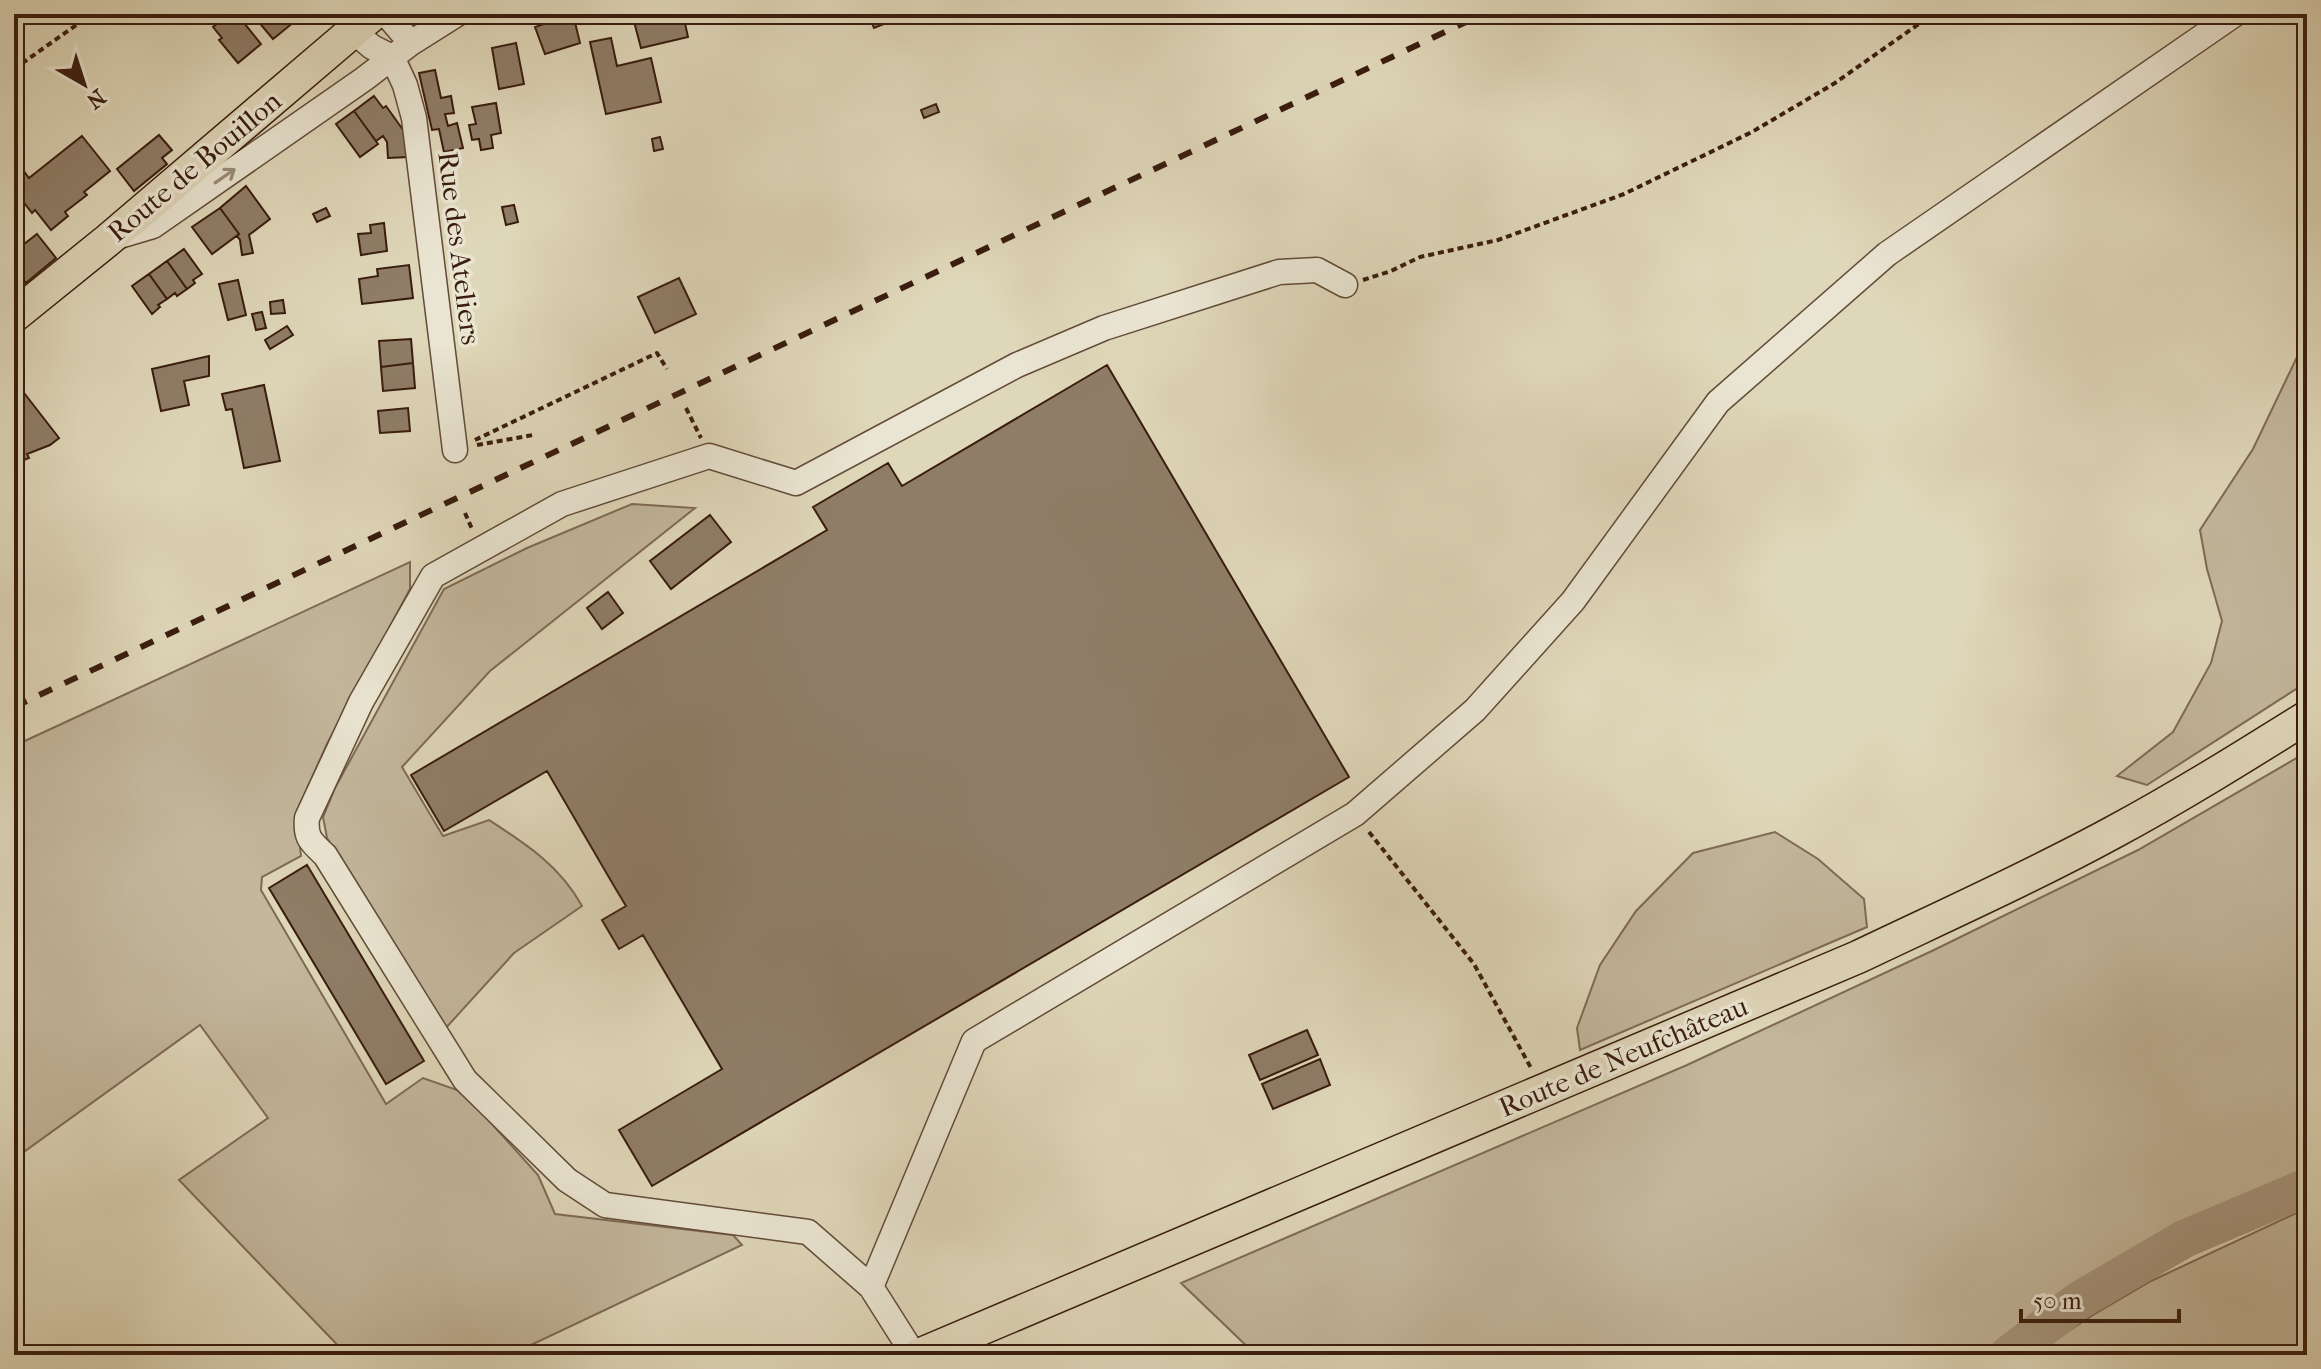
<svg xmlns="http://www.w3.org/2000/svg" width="2321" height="1369" viewBox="0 0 2321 1369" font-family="'IM FELL French Canon',serif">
	<rect width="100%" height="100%" fill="#dfd7b9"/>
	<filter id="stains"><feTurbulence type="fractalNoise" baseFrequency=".0025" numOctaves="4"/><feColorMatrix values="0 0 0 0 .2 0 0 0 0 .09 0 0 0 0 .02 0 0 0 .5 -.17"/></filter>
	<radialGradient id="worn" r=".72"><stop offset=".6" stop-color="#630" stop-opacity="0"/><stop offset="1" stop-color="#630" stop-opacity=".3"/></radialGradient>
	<path fill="#c3b79c" stroke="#7e6a55" stroke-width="2" d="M2307,336v346l-160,103 -30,-9 56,-44 38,-69 11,-42 -15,-52 -7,-39 53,-81z
		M632,504l63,4 -205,163 -88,96 41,69 46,-16c37,24 71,46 93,86l-68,47 -70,77 -117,-192 -4,-21 12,-29 109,-199 83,-41z
		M410,562v27l-83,155 -31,69 5,43 -39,21 -1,13 125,214 37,-26 40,14 75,83 17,39 178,21 9,10 -232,110h-163l-168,-175 89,-62 -68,-93 -186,134v-413z
		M2307,752v419l-131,55 -108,61 -86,68h-726l-75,-72 506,-218 247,-115 204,-100z
		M1775,832l43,27 46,40 3,28 -287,123 -3,-22 23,-63 36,-54 57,-58z
		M2307,1208v147h-275l61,-40 58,-34z"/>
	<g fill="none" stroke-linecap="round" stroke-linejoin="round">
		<path stroke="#a7977f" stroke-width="38" d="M2008,1355l70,-54 106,-62 123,-52"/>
	</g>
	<path fill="#8f7d67" stroke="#391c0e" stroke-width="2" d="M229,14h14l5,5 -4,4 17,21 -23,19 -19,-23 3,-2 -9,-11z
		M252,14h35l7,8 -21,17z
		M573,14l7,29 -35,11 -10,-27z
		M632,14h51l5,23 -47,11z
		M881,16l3,8 -10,4 -3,-7z
		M611,38l6,28 34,-8 10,44 -55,12 -16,-72z
		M516,43l8,41 -25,5 -7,-41z
		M435,70l6,28 10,-2 3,17 -9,1 3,12 9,-3 6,25 -19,4 -5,-23 -7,1 -13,-57z
		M374,96l9,12 3,-2 20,28 2,23 -20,1 -1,-16 -4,-6 -7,5 -22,-30z
		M496,103l5,30 -10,2 2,13 -12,2 -2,-11 -7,1 -3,-15 7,-1 -4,-17z
		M936,104l3,8 -15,6 -3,-8z
		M354,111l24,33 -18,13 -24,-33z
		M159,135l13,15 -10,8 5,6 -33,27 -17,-22z
		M82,136l28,35 -26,21 3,3 -22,17 3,4 -17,14 -16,-20 -3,3 -18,-23v-19l6,-5 9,12z
		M660,137l3,12 -9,2 -2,-12z
		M246,186l24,33 -21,16 4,18 -11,2 -2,-15 -3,-4 2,-2 -19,-26z
		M514,205l4,17 -12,3 -4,-18z
		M220,208l19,26 -27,20 -20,-27z
		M326,208l4,8 -13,6 -4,-8z
		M384,223l3,28 -26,4 -3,-21 13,-1 -1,-8z
		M37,234l19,24 -30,25 -12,-14v-17z
		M184,249l18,25 -9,6 2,3 -8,6 -20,-28z
		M167,261l20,28 -10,7 -2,-3 -8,6 -18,-25z
		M409,265l4,33 -51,6 -3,-25 19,-3 -1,-7z
		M14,269l12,14 -12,10z
		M149,274l18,25 -9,6 2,2 -8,7 -20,-28z
		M679,278l17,36 -41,19 -17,-36z
		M238,280l8,35 -18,5 -9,-36z
		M283,300l2,13 -14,1 -1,-12z
		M262,312l4,16 -10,2 -4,-16z
		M287,326l6,9 -23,14 -5,-9z
		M411,339l2,24 -32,4 -2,-26z
		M209,356v20l-25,5 5,24 -28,6 -9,-42z
		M413,363l2,25 -32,3 -2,-24z
		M1107,365l242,412 -697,409 -33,-56 103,-61 -79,-134 -24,14 -17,-29 24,-14 -12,-20 -67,-115 -103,60 -33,-56 416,-245 -14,-23 75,-44 14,23z
		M14,380l45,58 -9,7 -23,9 2,4 -15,6z
		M264,385l16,76 -36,7 -12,-59 -6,1 -4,-16z
		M408,408l2,23 -30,2 -2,-22z
		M710,515l21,27 -60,47 -21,-28z
		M608,592l15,21 -21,16 -15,-21z
		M307,865l117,196 -38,23 -117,-196z
		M1307,1030l11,25 -58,25 -11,-25z
		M1320,1059l10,26 -57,24 -11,-25z"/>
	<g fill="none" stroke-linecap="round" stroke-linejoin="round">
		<defs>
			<path id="minor" d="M386,14l25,29
				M353,31l19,16 20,10
				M392,57l13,28 9,33 41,332
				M116,237l37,-11 211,-147 47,-36 46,-29
				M871,1287l103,-246 381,-227 120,-104 98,-109 145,-199 169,-148 348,-240
				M914,1355l-43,-68 -63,-55 -203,-27 -38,-25 -102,-100 -140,-225c-14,-13 -20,-17 -18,-37l54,-116 72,-126 129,-72 147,-48 87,27 221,-118 87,-37 175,-56 38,-2 28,15"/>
			<path id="major" d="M14,316l94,-76 265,-226
				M919,1355l939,-398c86,-41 171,-79 254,-124 67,-36 131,-76 195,-116"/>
		</defs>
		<use href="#minor" stroke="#624b39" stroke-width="27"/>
		<use href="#major" stroke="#391c0e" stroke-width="35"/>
		<path stroke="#391c0e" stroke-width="4" stroke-dasharray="6 4" stroke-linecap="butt" d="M14,69l78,-55
			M1363,280l28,-9 29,-14 78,-17 126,-46 128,-62 83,-49 98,-69
			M686,408l15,30
			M475,440l182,-87 10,16
			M477,445l56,-10
			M465,513l7,16
			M1369,832l105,132 57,104"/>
		<use href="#minor" stroke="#eae5d2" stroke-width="24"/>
		<use href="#major" stroke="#dfd7b9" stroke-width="32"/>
		<path stroke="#391c0e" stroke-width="6" stroke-dasharray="14 14" stroke-linecap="butt" d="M14,707l1469,-693"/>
	</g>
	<defs><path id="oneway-shaft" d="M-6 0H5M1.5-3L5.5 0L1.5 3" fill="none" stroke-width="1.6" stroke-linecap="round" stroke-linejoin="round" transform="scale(2)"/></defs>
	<use stroke="#9a8b7a" href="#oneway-shaft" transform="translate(225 176) rotate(-35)"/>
	<g text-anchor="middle" stroke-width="7" stroke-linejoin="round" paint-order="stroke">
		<g font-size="28" fill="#391c0e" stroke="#eae5d2">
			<text transform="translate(194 166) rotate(-40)" y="10">Route de Bouillon</text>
			<text transform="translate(460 248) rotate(83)" y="10">Rue des Ateliers</text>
			<text transform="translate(1623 1056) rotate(-23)" y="10">Route de Neufchâteau</text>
		</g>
	</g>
	<rect width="2321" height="1369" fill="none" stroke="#dfd7b9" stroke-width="48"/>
	<rect x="16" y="16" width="2289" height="1337" fill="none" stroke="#391c0e" stroke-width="4"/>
	<rect x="24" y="24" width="2273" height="1321" fill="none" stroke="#391c0e" stroke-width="2"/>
	<g transform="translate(84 84) rotate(141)" stroke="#eae5d2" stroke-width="6" paint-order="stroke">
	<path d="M0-6L14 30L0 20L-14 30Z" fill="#391c0e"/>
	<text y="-12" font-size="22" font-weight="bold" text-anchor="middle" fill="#391c0e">N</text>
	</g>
	<path d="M2021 1309v12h158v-12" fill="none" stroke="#391c0e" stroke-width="4"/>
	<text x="2033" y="1309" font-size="24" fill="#391c0e" stroke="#eae5d2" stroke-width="6" paint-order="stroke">50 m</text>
	<rect width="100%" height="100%" filter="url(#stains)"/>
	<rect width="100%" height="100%" fill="url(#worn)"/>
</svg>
